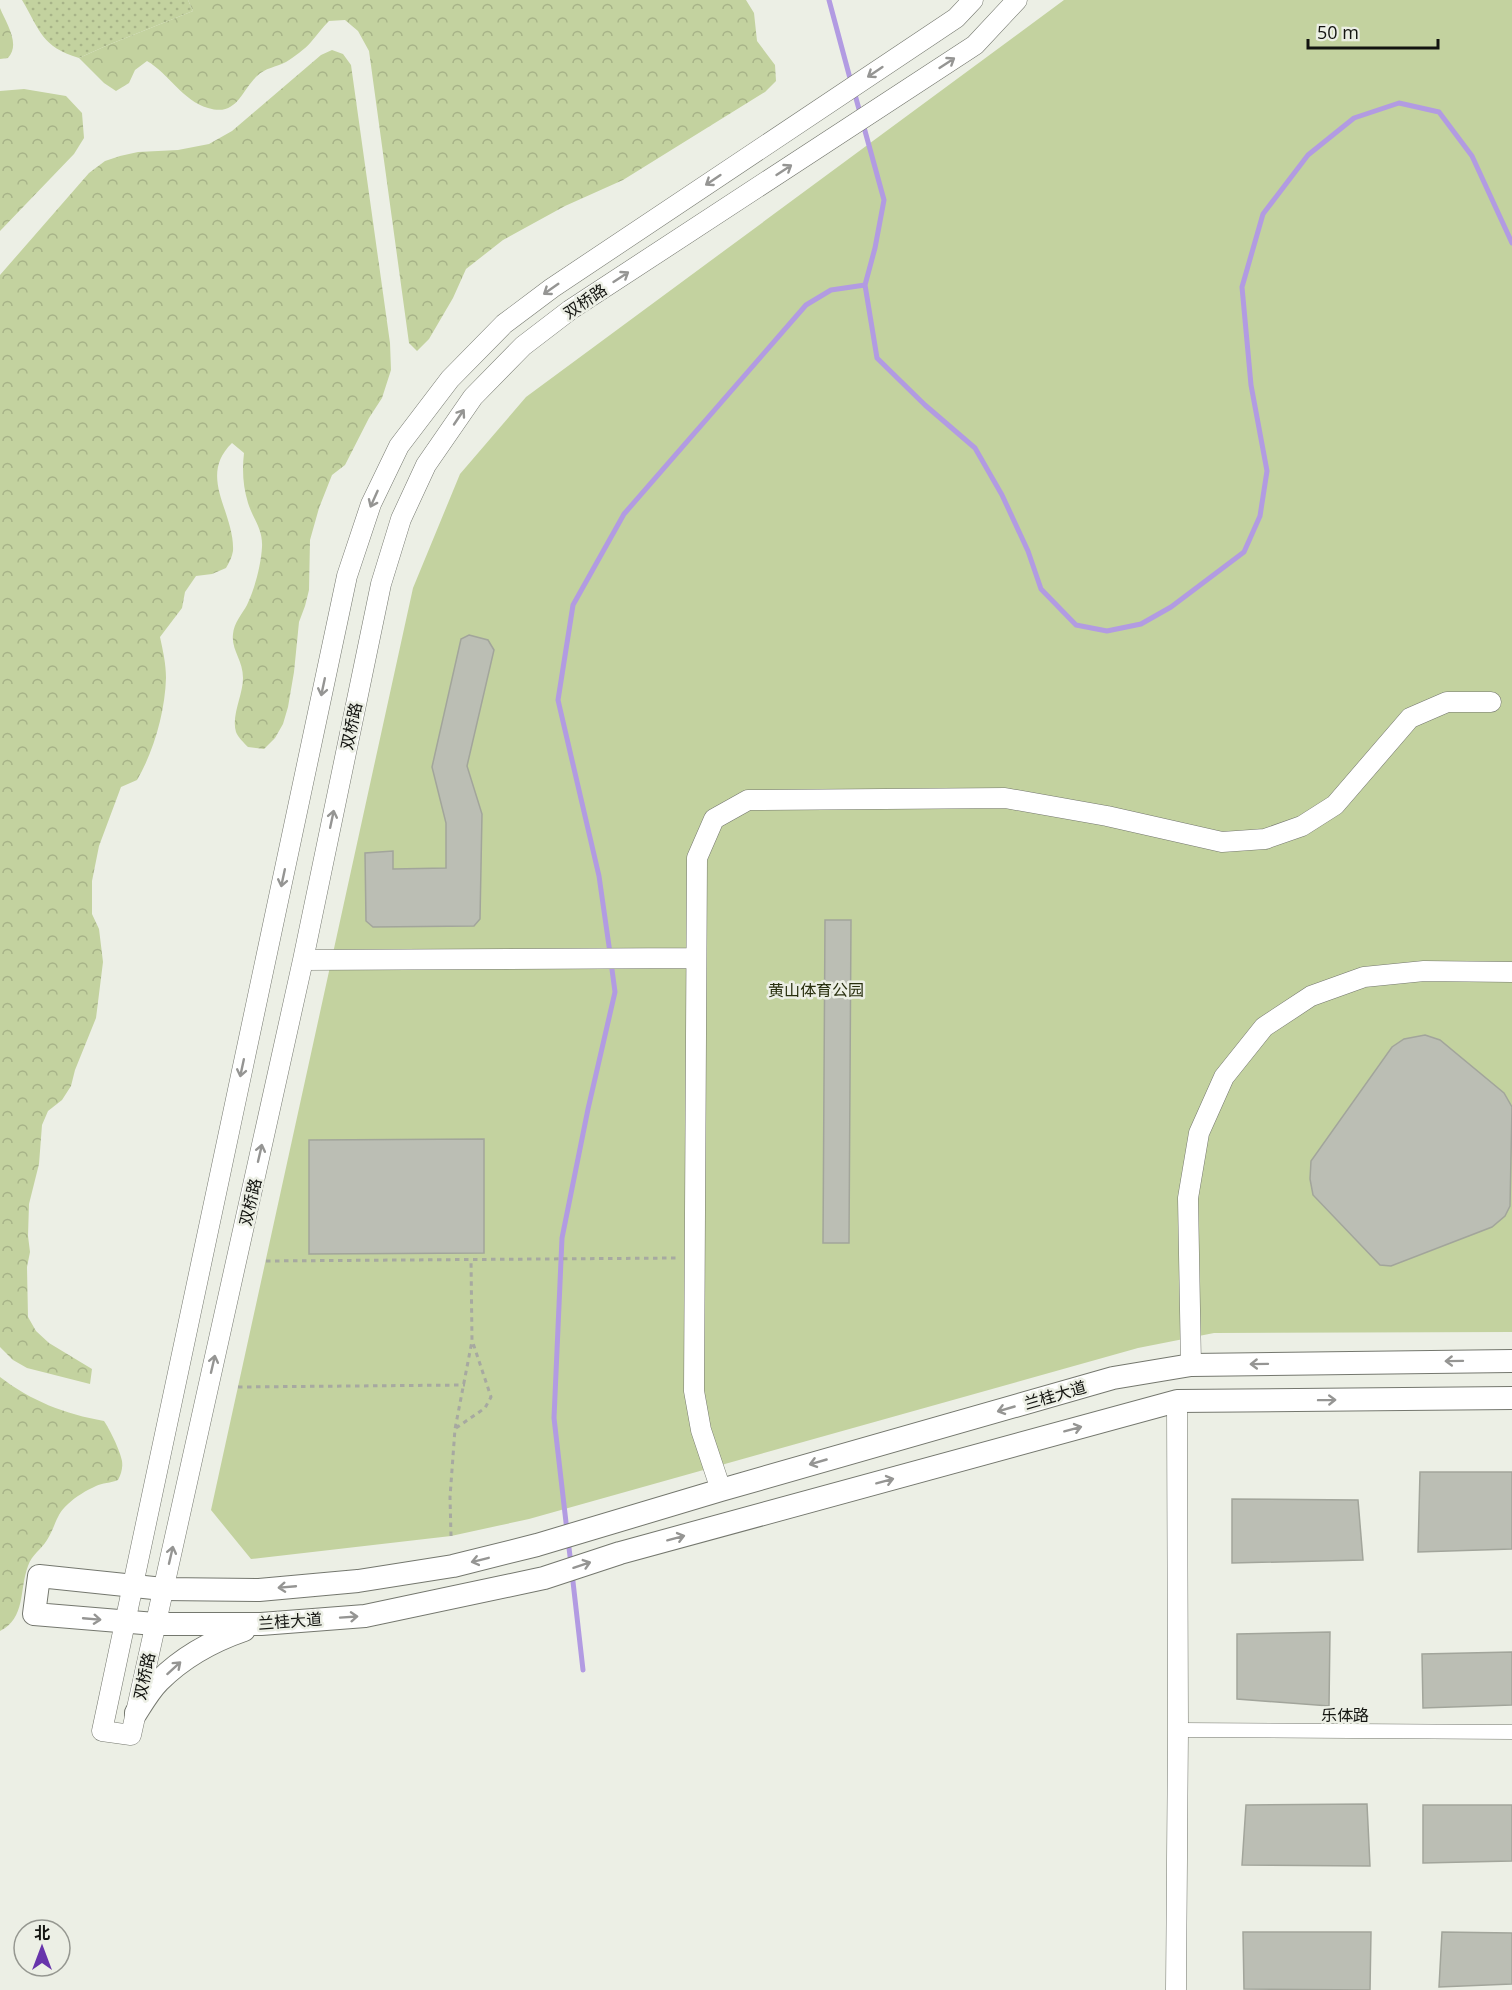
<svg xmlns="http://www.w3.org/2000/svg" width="1512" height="1990" viewBox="0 0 1512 1990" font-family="'Open Sans','Noto Sans SC',sans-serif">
	<defs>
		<pattern id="grass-dots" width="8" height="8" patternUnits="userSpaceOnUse" patternTransform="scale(1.5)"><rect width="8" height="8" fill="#c3d29f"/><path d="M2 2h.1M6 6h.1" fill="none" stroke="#a7b388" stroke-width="1.8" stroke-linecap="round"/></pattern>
		<pattern id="forest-crowns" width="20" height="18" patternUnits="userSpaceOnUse" patternTransform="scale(1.5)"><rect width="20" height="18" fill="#c3d29f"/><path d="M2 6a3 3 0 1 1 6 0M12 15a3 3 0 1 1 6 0" fill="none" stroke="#a7b388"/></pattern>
	</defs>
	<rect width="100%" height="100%" fill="#ecefe5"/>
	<path fill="url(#grass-dots)" d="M22,0h166l5,11 -85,34 -29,13c-38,-12 -38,-26 -57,-58z"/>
	<path fill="url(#forest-crowns)" d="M188,0h558l8,13 3,28 18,24 1,16 -11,11 -142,88 -58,26 -62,34 -37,29 -13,29 -24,41 -12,12 -8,-8 -40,-292 -11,-20 -13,-11 -16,1c-7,7 -12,14 -18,21 -6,7 -17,15 -25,20 -10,5 -21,6 -29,14 -16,15 -20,41 -49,32 -25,-7 -39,-34 -61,-47l-12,9 -6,13 -13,8 -12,-8 -25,-25 29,-13 85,-34z
		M0,8c6,15 21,36 8,50l-8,1z
		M332,50l11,4 8,11 39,278 1,27 -9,28 -13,20 -24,47 -13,10 -13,33 -9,32 -1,50 -4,16 -6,16 -5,50 -6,35 -5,17 -8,14 -11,11 -16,-2c-4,-4 -10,-10 -12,-15 -5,-16 7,-37 7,-54 0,-18 -12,-28 -10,-44 1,-11 9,-20 14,-29 8,-17 14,-40 15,-58 1,-18 -9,-28 -14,-44 -5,-16 -6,-33 -4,-50l-12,-10c-35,34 3,69 1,108 -1,6 -4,12 -7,17l-14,6 -16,2 -11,16 -3,16 -22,29c3,14 6,27 6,41 -1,34 -12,73 -29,102l-16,7 -22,59 -7,35v33l7,15 4,33 -7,56 -21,52 -4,16 -9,14 -14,11 -6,14 -3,39 -10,40 -1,32 2,16 -3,15 1,50 8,14 13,12 43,26 -2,15 -63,-16 -14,-8 -13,-13v-1072l89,-102 16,-12 15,-5 18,-4 40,-2 31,-6 23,-13 89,-76z
		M24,89l42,7 16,17 2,25 -10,16 -74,77v-140z
		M0,1377c31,24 65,37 104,44 6,9 16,29 18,40 1,7 -1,13 -4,19 -7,3 -16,3 -22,6 -9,4 -21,11 -28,18 -12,10 -13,24 -21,36 -6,10 -15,14 -19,26 -9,24 -2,52 -28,65z"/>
	<path fill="#c3d29f" d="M1064,0h448v1332l-298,1 -76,15 -609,171 -78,17 -200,23 -40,-49 202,-922 47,-114 66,-77z"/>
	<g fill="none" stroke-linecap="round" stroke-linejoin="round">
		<path stroke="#b29be2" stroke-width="5" d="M829,0l22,82
			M854,91l30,109 -9,48 -10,37 12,73 48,47 50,43 27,47 26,56 13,38 35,36 31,6 34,-7 30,-17 73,-55 16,-36 7,-45 -16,-86 -9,-98 21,-73 45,-59 46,-37 45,-15 40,9 33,44 40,87
			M610,953l-11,-77 -41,-176 15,-95 51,-91 182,-209 25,-15 34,-5
			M567,1531l-13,-113 8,-180 26,-129 27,-117 -4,-30
			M568,1540l3,24
			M572,1573l11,97"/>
	</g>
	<path fill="#bbbeb4" stroke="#a2a59b" stroke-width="1.5" d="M469,635l19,5 6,10 -27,116 15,48 -2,105 -6,7 -101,1 -7,-6 -1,-68 28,-2v18l53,-1v-45l-14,-56 29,-128z
		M825,920h26l-2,323h-26z
		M1425,1035l15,5 64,53 8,14 -2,99 -5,10 -13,11 -101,39 -11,-1 -67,-70 -3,-16 1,-18 81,-114 12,-8z
		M484,1139v114l-175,1v-114z
		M1420,1472h92v77l-94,3z
		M1232,1499l126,1 5,60 -131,3z
		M1330,1632l-1,74 -92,-7v-65z
		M1512,1652v53l-89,3 -1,-54z
		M1367,1804l3,62 -128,-1 4,-60z
		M1423,1805h89v56l-89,2z
		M1243,1932h128l-1,58 -126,-1z
		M1442,1932l70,1v51l-73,3z"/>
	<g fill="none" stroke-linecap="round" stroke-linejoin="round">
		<defs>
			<path id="street" d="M1178,1730l334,2"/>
			<path id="secondary" d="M973,0l-17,18 -404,270 -48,36 -54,55 -51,67 -28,58 -24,72 -245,1155 29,4 172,-775 78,-376 20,-65 25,-54 47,-68 50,-51 47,-36 405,-265 42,-45
				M303,960l393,-2
				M1191,1365l-3,-167 11,-65 25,-56 40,-50 47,-31 53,-19 60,-6 88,1
				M721,1490l-20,-60 -7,-39 3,-533 17,-39 34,-19 257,-2 102,18 115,26 43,-3 37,-13 33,-21 75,-87 37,-16h44
				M1176,1990l2,-260 -1,-329"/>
			<path id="primary" d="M1512,1361l-321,4 -78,13 -392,112 -184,55 -84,21 -95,15 -99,9 -96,-1 -124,-13 -5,38 121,10h106l104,-8 179,-38 76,-25 557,-152 335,-3
				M136,1713c7,-11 14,-23 23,-32 24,-24 53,-40 85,-51"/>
		</defs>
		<use href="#street" stroke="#74776e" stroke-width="15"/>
		<use href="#secondary" stroke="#74776e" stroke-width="21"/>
		<use href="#primary" stroke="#74776e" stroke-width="24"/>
		<path stroke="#a7a9a1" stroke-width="3" stroke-dasharray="4.5 4.5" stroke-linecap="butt" d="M266,1261l412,-3
			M238,1387l227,-2
			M456,1428l29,-20 6,-11 -18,-54
			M451,1536l-1,-39 5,-68 17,-88 -1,-82"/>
		<use href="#street" stroke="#fff" stroke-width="14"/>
		<use href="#secondary" stroke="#fff" stroke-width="20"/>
		<use href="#primary" stroke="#fff" stroke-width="22"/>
	</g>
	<defs><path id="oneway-shaft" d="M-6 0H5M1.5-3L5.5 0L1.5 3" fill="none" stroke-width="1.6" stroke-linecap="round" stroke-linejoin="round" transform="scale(1.5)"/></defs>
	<g stroke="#959593">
		<use href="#oneway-shaft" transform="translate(947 63) rotate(-33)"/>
		<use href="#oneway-shaft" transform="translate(875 72) rotate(146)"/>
		<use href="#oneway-shaft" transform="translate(784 170) rotate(-33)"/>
		<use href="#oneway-shaft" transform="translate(713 180) rotate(146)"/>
		<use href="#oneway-shaft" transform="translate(621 277) rotate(-33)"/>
		<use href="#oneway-shaft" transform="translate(551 289) rotate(145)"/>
		<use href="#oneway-shaft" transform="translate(459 417) rotate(-56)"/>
		<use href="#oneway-shaft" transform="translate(374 499) rotate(114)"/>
		<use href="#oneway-shaft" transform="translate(323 687) rotate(102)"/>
		<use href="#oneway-shaft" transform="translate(332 819) rotate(-78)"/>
		<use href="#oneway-shaft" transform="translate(283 878) rotate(102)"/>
		<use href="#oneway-shaft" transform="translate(242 1068) rotate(102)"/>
		<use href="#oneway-shaft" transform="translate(260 1153) rotate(-77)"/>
		<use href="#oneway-shaft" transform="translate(1454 1361) rotate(179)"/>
		<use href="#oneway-shaft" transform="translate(213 1364) rotate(-77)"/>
		<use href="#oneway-shaft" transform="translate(1259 1364) rotate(179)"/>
		<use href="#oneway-shaft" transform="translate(1327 1400) rotate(-1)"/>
		<use href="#oneway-shaft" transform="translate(1006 1409) rotate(164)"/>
		<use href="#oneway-shaft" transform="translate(1073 1429) rotate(-15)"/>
		<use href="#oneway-shaft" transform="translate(818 1462) rotate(164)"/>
		<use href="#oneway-shaft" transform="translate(885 1481) rotate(-15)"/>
		<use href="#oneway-shaft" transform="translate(676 1538) rotate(-15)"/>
		<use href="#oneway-shaft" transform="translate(171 1555) rotate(-77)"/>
		<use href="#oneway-shaft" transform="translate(480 1560) rotate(166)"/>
		<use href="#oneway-shaft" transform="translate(582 1565) rotate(-18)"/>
		<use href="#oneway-shaft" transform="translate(287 1587) rotate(175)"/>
		<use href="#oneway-shaft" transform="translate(349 1617) rotate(-4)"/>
		<use href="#oneway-shaft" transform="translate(92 1619) rotate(5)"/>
		<use href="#oneway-shaft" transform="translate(174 1668) rotate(-42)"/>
	</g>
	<g text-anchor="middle" stroke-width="5" stroke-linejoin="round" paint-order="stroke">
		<g font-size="16" fill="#131410" stroke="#ecefe5">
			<text transform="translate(585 301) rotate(-34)" y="6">双桥路</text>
			<text transform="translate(351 726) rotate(-78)" y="6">双桥路</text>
			<text transform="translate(250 1202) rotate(-77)" y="6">双桥路</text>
			<text transform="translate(1055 1395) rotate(-16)" y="6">兰桂大道</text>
			<text transform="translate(290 1621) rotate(-4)" y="6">兰桂大道</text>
			<text transform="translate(144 1676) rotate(-78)" y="6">双桥路</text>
			<text x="1345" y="1721">乐体路</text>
		</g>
		<g font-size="16" fill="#282f0e" stroke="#ecefe5">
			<text x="816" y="996">黄山体育公园</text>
		</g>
	</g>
	<g transform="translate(42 1948)"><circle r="28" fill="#ecefe5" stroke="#959790" stroke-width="1.5"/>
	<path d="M0-4.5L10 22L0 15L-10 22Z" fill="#6734ab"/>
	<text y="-9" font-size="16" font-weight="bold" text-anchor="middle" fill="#131410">北</text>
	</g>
	<path d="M1308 39v9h130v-9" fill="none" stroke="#131410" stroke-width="3"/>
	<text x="1317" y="39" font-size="18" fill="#131410" stroke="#ecefe5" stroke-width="4.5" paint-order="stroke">50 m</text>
</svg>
